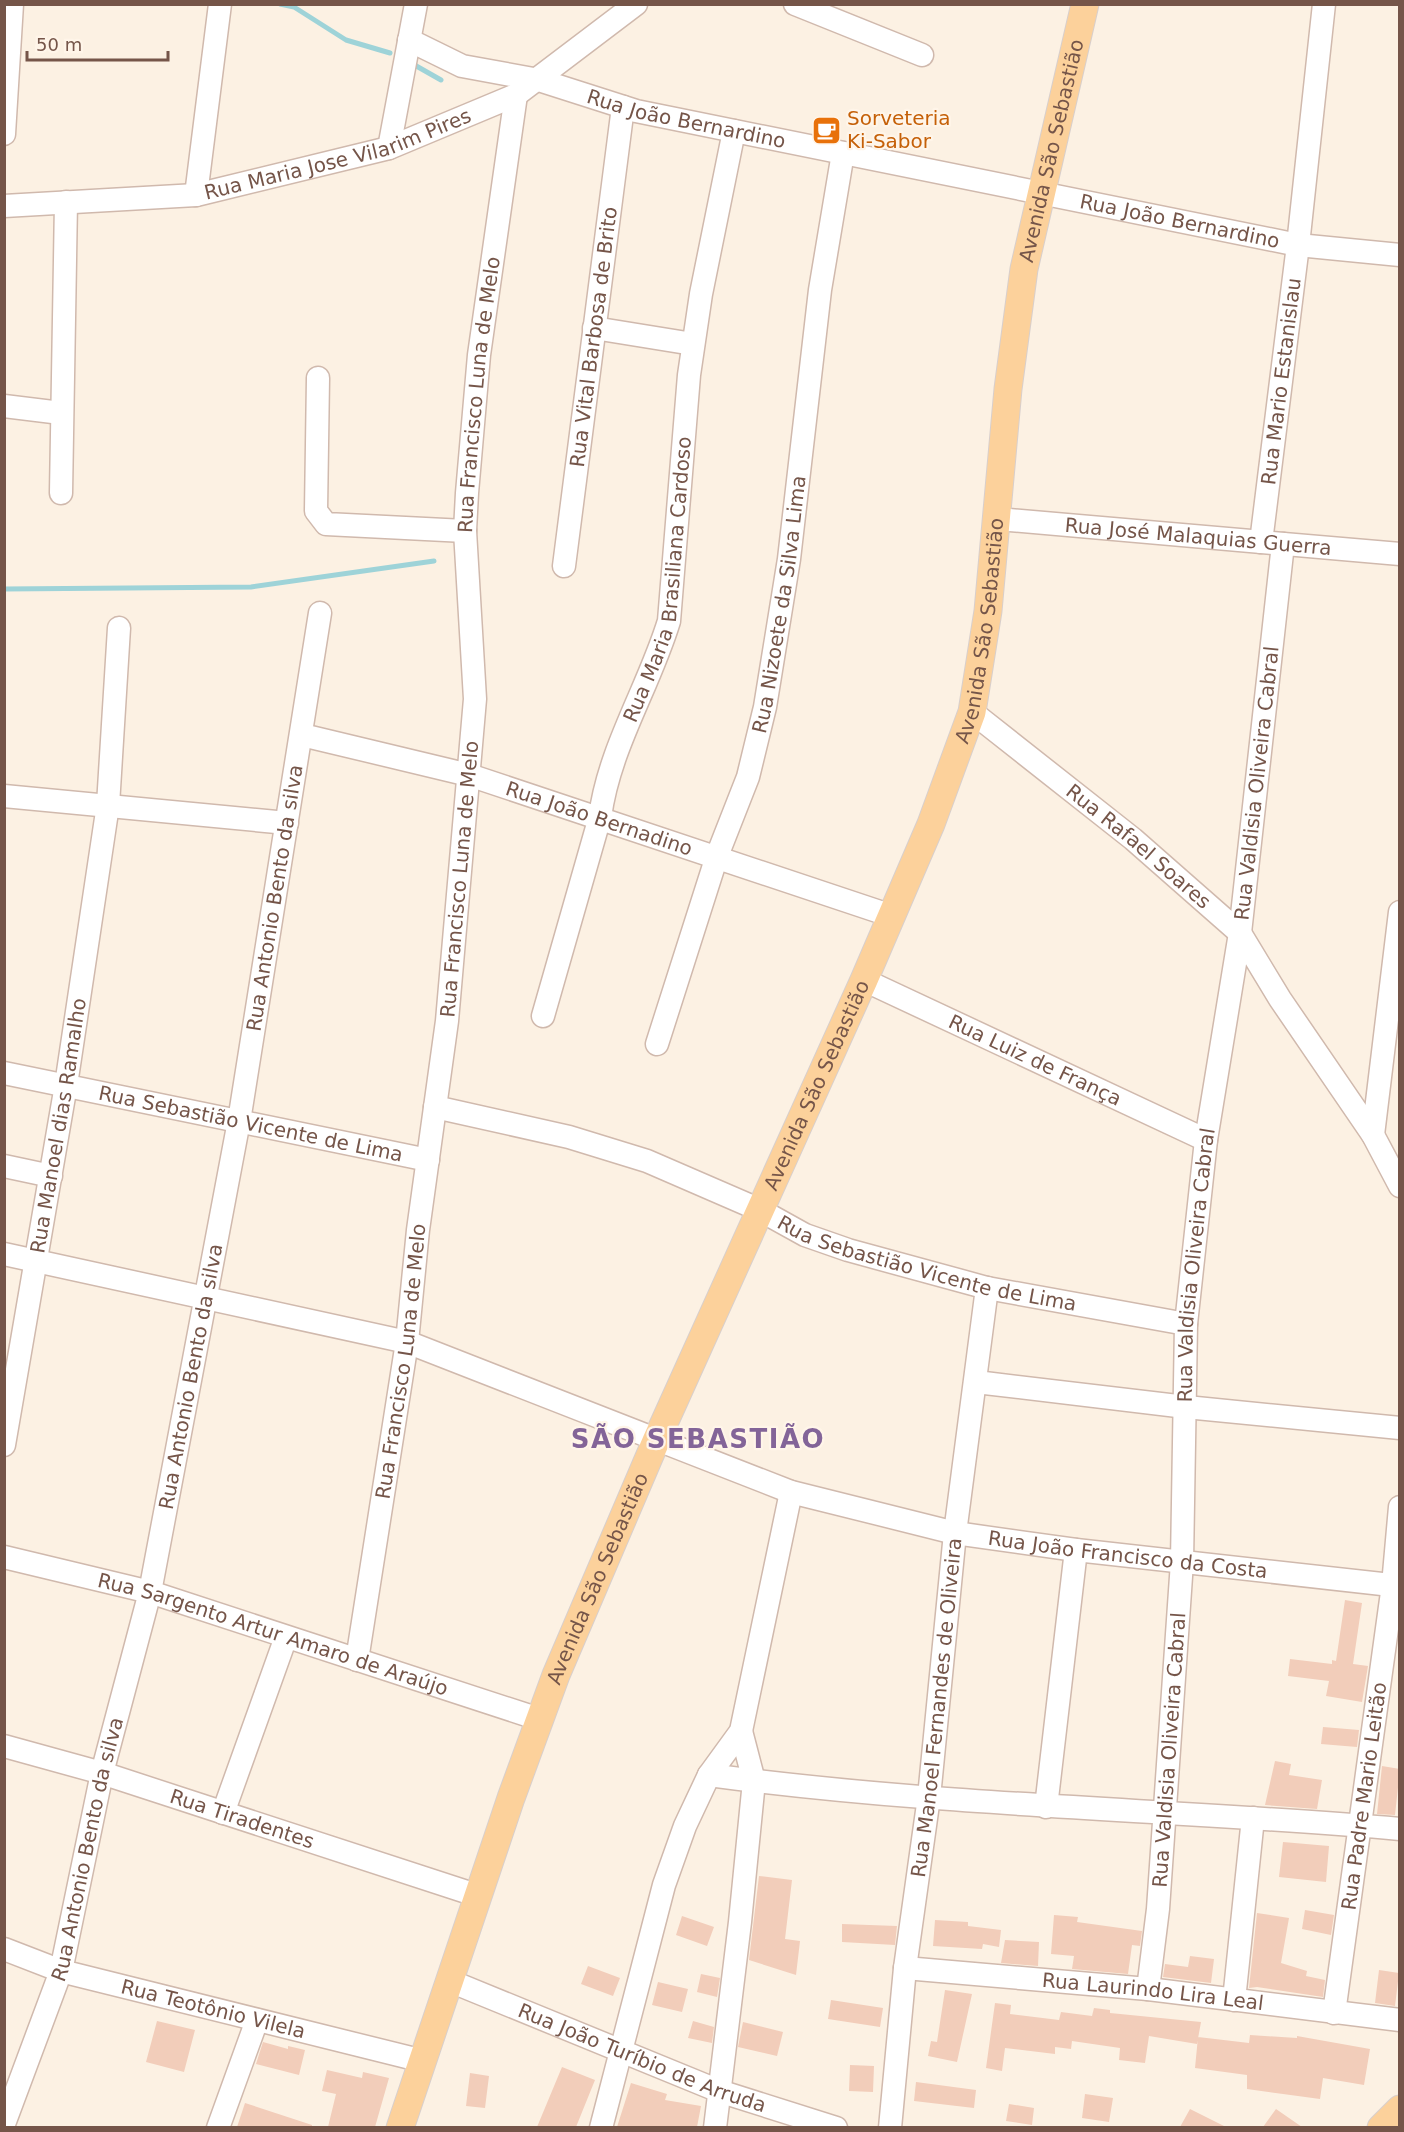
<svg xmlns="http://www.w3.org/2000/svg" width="1404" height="2132" viewBox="0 0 1404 2132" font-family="'DejaVu Sans',sans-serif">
	<rect width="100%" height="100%" fill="#fcf1e3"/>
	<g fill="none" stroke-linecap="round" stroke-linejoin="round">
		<path stroke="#9ed3d8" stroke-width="5" d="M280,4l14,3 52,33 44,13
			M411,63l30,17
			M4,589l247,-2 183,-26"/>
	</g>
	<path fill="#f2cdba" d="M1345,1600l17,3 -9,61 15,2 -6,36 -36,-6 3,-15 -41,-5 2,-17 42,5v-4l4,1z
		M1323,1727l36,3 -2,17 -36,-3z
		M1275,1761l16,3 -2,11 33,5 -5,29 -52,-4z
		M1382,1766l18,3 -5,46 -18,-1z
		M1283,1842l46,4 -3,36 -47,-5z
		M759,1876l33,4 -7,59 15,2 -4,34 -47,-15z
		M1305,1910l29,5 -3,20 -29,-6z
		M1257,1913l32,5 -8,45 26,8 -1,5 19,4 -2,17 -66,-10 -8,1z
		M1054,1915l24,2 -1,5 65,9 -2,15 -8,-1 -4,29 -56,-5 2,-13 -23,-2z
		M682,1916l32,11 -7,19 -31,-11z
		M935,1920l33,2v4l33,4 -2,17 -16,-3 -1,5 -49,-3z
		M842,1924l55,2 -2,19 -53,-3z
		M1005,1940l34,2 -1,24 -37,-3z
		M1190,1956l24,3 -3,24 -48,-6 2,-13 23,3z
		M588,1966l32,12 -7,18 -32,-12z
		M1379,1970l20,3 -4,33 -20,-3z
		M701,1974l19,4 -3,19 -20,-5z
		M658,1982l30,7 -6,23 -30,-7z
		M945,1990l27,4 -15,68 -29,-6 3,-15 6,1z
		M831,2000l52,8 -3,19 -52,-8z
		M995,2003l16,2 -1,9 49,6 2,-8 31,4 2,-8 16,2v3l91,9 -4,22 -48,-8 -4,27 -26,-3 1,-12 -48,-7 -1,8 -16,-2v7l-50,-6 -3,23 -16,-3z
		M157,2021l38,9 -11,42 -38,-10z
		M693,2021l21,6 -2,16 -24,-5z
		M743,2022l40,10 -6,24 -39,-9z
		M1250,2035l47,3v-2l73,13 -6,36 -41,-7 -3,21 -73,-10v-14l-52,-7 3,-31 51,6z
		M263,2042l25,7v-3l17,4 -6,25 -43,-11z
		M850,2065l24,1 -1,26 -24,-1z
		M562,2067l33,13 -19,47h-39z
		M327,2070l35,8 1,-6 26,6 -14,49h-47l8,-33 -14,-3z
		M470,2073l19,3 -4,32 -19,-2z
		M916,2082l60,8 -2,18 -60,-7z
		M631,2083l36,11 -2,6 36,6 -4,21h-80z
		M1085,2094l28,4 -4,24 -27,-4z
		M245,2103l67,22v2h-75z
		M1009,2104l25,4 -2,17 -26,-4z
		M1190,2109l36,18h-46z
		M1276,2109l26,18h-39z"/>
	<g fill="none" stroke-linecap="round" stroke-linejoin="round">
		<defs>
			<g id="minor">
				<path d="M795,4l127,51"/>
				<path id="s1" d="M409,40l53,26 77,14 97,31 662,134 102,10"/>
				<path d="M4,134l8,-130"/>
				<path d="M389,148l27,-144"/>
				<path d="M196,195l24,-191"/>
				<path id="s2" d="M4,206l192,-11 193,-47 127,-53 120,-91"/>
				<path d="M594,328l99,16"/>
				<path d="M318,378l-2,133 10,13 139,7"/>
				<path d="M4,406l57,7"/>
				<path d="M61,493l5,-291"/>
				<path id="s3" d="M998,519l402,35"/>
				<path id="s4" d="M1261,542l37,-297 26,-241"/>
				<path id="s5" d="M564,566l59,-459"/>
				<path id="s6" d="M972,712l161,127 107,94 40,66 93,136 27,51"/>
				<path id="s7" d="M302,735l167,40 423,141"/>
				<path d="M4,796l283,27"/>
				<path id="s8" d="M864,980l342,160"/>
				<path id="s9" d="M543,1016l57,-199c9,-69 49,-130 69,-196l20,-246 12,-81 33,-163"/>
				<path id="s10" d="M657,1044l60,-188 31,-79 17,-70 24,-148 31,-269 23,-137"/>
				<path id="s11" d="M4,1073l424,87"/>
				<path id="s12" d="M435,1107l134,30 78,24 113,49 45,25 43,15 139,38 199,36"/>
				<path d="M1373,1135l27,-223"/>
				<path d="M4,1166l47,10"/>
				<path id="s13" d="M4,1254l403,88 384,150 164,41 121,17 324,36"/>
				<path d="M976,1382l210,25 214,21"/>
				<path id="s14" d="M4,1445l62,-360 42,-280 11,-177"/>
				<path id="s15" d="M4,1557l146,35 389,127"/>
				<path id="s16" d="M357,1660l50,-318 11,-112 29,-209 28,-322 -10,-168 2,-38 12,-138 37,-260"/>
				<path id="s17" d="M4,1746l98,27 377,123"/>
				<path d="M709,1775c229,31 461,34 691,54"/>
				<path d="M1046,1807l30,-257"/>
				<path d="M223,1813l63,-176"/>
				<path id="s18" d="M4,1949l57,22 362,90"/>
				<path id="s19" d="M905,1968l243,21 252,31"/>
				<path id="s20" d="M450,1981l269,110 117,37"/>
				<path id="s21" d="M1148,1989l10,-80 24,-347 4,-238 20,-184 34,-207 43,-389"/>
				<path d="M1234,2000l19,-182"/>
				<path id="s22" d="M1334,2013l59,-428 7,-78"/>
				<path id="s23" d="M4,2124l57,-153 41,-198 48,-181 89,-471 81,-508"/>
				<path d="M218,2128l39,-108"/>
				<path d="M601,2128l63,-243 21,-59 24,-51 32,-44 50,-239"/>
				<path d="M715,2128l25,-206 14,-141 -13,-50"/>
				<path id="s24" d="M890,2128l15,-160 24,-171 26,-264 32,-245"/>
			</g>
			<g id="major">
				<path id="s25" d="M400,2128l111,-330 45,-123 100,-234 208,-461 67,-156 41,-112 16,-101 20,-222 16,-120 61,-265"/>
				<path d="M1381,2128l19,-19"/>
			</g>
		</defs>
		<use href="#minor" stroke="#d0b9ad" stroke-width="25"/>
		<use href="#major" stroke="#d8cfcc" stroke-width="29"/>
		<use href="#minor" stroke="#fff" stroke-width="22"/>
		<use href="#major" stroke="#fcd19b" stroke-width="27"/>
	</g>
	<defs>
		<symbol id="cafe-square" viewBox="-11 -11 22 22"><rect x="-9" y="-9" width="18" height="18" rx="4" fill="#e8710a" stroke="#fff5e9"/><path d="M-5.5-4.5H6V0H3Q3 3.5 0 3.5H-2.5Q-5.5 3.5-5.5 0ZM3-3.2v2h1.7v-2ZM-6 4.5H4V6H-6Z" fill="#fff"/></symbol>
	</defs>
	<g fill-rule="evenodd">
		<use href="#cafe-square" x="810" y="114" width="33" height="33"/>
	</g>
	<g text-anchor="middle" stroke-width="4.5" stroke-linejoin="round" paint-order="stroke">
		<g font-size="20" fill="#755549" stroke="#fff5e9">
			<text dy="7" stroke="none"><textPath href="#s1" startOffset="290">Rua João Bernardino</textPath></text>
			<text dy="7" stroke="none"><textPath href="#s25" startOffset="2096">Avenida São Sebastião</textPath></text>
			<text dy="7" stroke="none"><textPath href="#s2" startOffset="340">Rua Maria Jose Vilarim Pires</textPath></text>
			<text dy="7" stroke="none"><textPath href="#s1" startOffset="794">Rua João Bernardino</textPath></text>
			<text dy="7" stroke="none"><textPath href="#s5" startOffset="231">Rua Vital Barbosa de Brito</textPath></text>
			<text dy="7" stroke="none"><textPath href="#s4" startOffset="162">Rua Mario Estanislau</textPath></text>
			<text dy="7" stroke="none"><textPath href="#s16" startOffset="1274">Rua Francisco Luna de Melo</textPath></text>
			<text dy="7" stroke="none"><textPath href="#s3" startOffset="201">Rua José Malaquias Guerra</textPath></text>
			<text dy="7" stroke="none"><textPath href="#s9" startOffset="454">Rua Maria Brasiliana Cardoso</textPath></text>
			<text dy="7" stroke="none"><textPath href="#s10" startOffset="458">Rua Nizoete da Silva Lima</textPath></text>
			<text dy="7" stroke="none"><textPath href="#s25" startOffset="1610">Avenida São Sebastião</textPath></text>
			<text dy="7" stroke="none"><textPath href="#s21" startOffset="1212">Rua Valdisia Oliveira Cabral</textPath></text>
			<text dy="7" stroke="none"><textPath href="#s7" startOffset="309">Rua João Bernadino</textPath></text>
			<text dy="7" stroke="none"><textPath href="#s6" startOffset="214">Rua Rafael Soares</textPath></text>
			<text dy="7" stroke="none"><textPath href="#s16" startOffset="788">Rua Francisco Luna de Melo</textPath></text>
			<text dy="7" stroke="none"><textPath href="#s23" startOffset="1258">Rua Antonio Bento da silva</textPath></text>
			<text dy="7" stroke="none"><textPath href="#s8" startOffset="189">Rua Luiz de França</textPath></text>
			<text dy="7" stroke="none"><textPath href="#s25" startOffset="1124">Avenida São Sebastião</textPath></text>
			<text dy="7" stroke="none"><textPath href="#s11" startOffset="252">Rua Sebastião Vicente de Lima</textPath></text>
			<text dy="7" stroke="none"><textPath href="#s14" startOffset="324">Rua Manoel dias Ramalho</textPath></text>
			<text dy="7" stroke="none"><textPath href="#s12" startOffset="519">Rua Sebastião Vicente de Lima</textPath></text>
			<text dy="7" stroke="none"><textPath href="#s21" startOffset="726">Rua Valdisia Oliveira Cabral</textPath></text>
			<text dy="7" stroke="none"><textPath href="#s16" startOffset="302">Rua Francisco Luna de Melo</textPath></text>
			<text dy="7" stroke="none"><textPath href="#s23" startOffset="772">Rua Antonio Bento da silva</textPath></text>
			<text dy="7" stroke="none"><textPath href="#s13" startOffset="1168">Rua João Francisco da Costa</textPath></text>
			<text dy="7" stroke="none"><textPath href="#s25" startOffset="584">Avenida São Sebastião</textPath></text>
			<text dy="7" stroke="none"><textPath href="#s15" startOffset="280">Rua Sargento Artur Amaro de Araújo</textPath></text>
			<text dy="7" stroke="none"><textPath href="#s24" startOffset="423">Rua Manoel Fernandes de Oliveira</textPath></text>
			<text dy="7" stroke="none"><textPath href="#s21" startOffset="240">Rua Valdisia Oliveira Cabral</textPath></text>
			<text dy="7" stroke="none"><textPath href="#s22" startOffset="219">Rua Padre Mario Leitão</textPath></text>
			<text dy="7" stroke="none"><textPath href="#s17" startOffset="249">Rua Tiradentes</textPath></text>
			<text dy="7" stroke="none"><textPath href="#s23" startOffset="288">Rua Antonio Bento da silva</textPath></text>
			<text dy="7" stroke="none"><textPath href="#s19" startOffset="249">Rua Laurindo Lira Leal</textPath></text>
			<text dy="7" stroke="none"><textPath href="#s18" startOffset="218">Rua Teotônio Vilela</textPath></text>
			<text dy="7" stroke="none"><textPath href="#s20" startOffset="207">Rua João Turíbio de Arruda</textPath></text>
		</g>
		<g font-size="20" fill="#c56008" stroke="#fff5e9" text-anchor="start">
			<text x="847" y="125">Sorveteria<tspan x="847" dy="23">Ki-Sabor</tspan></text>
		</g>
		<g font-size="26" font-weight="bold" letter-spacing="1.5" fill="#836498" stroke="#fff5e9">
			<text x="698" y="1448">SÃO SEBASTIÃO</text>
		</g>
	</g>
	<rect width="1404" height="2132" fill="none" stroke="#755549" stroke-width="12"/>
	<path d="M27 51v9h141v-9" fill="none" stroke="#755549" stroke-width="3"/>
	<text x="36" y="51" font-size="18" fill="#755549" stroke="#fff5e9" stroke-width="4.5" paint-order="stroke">50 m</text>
</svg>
